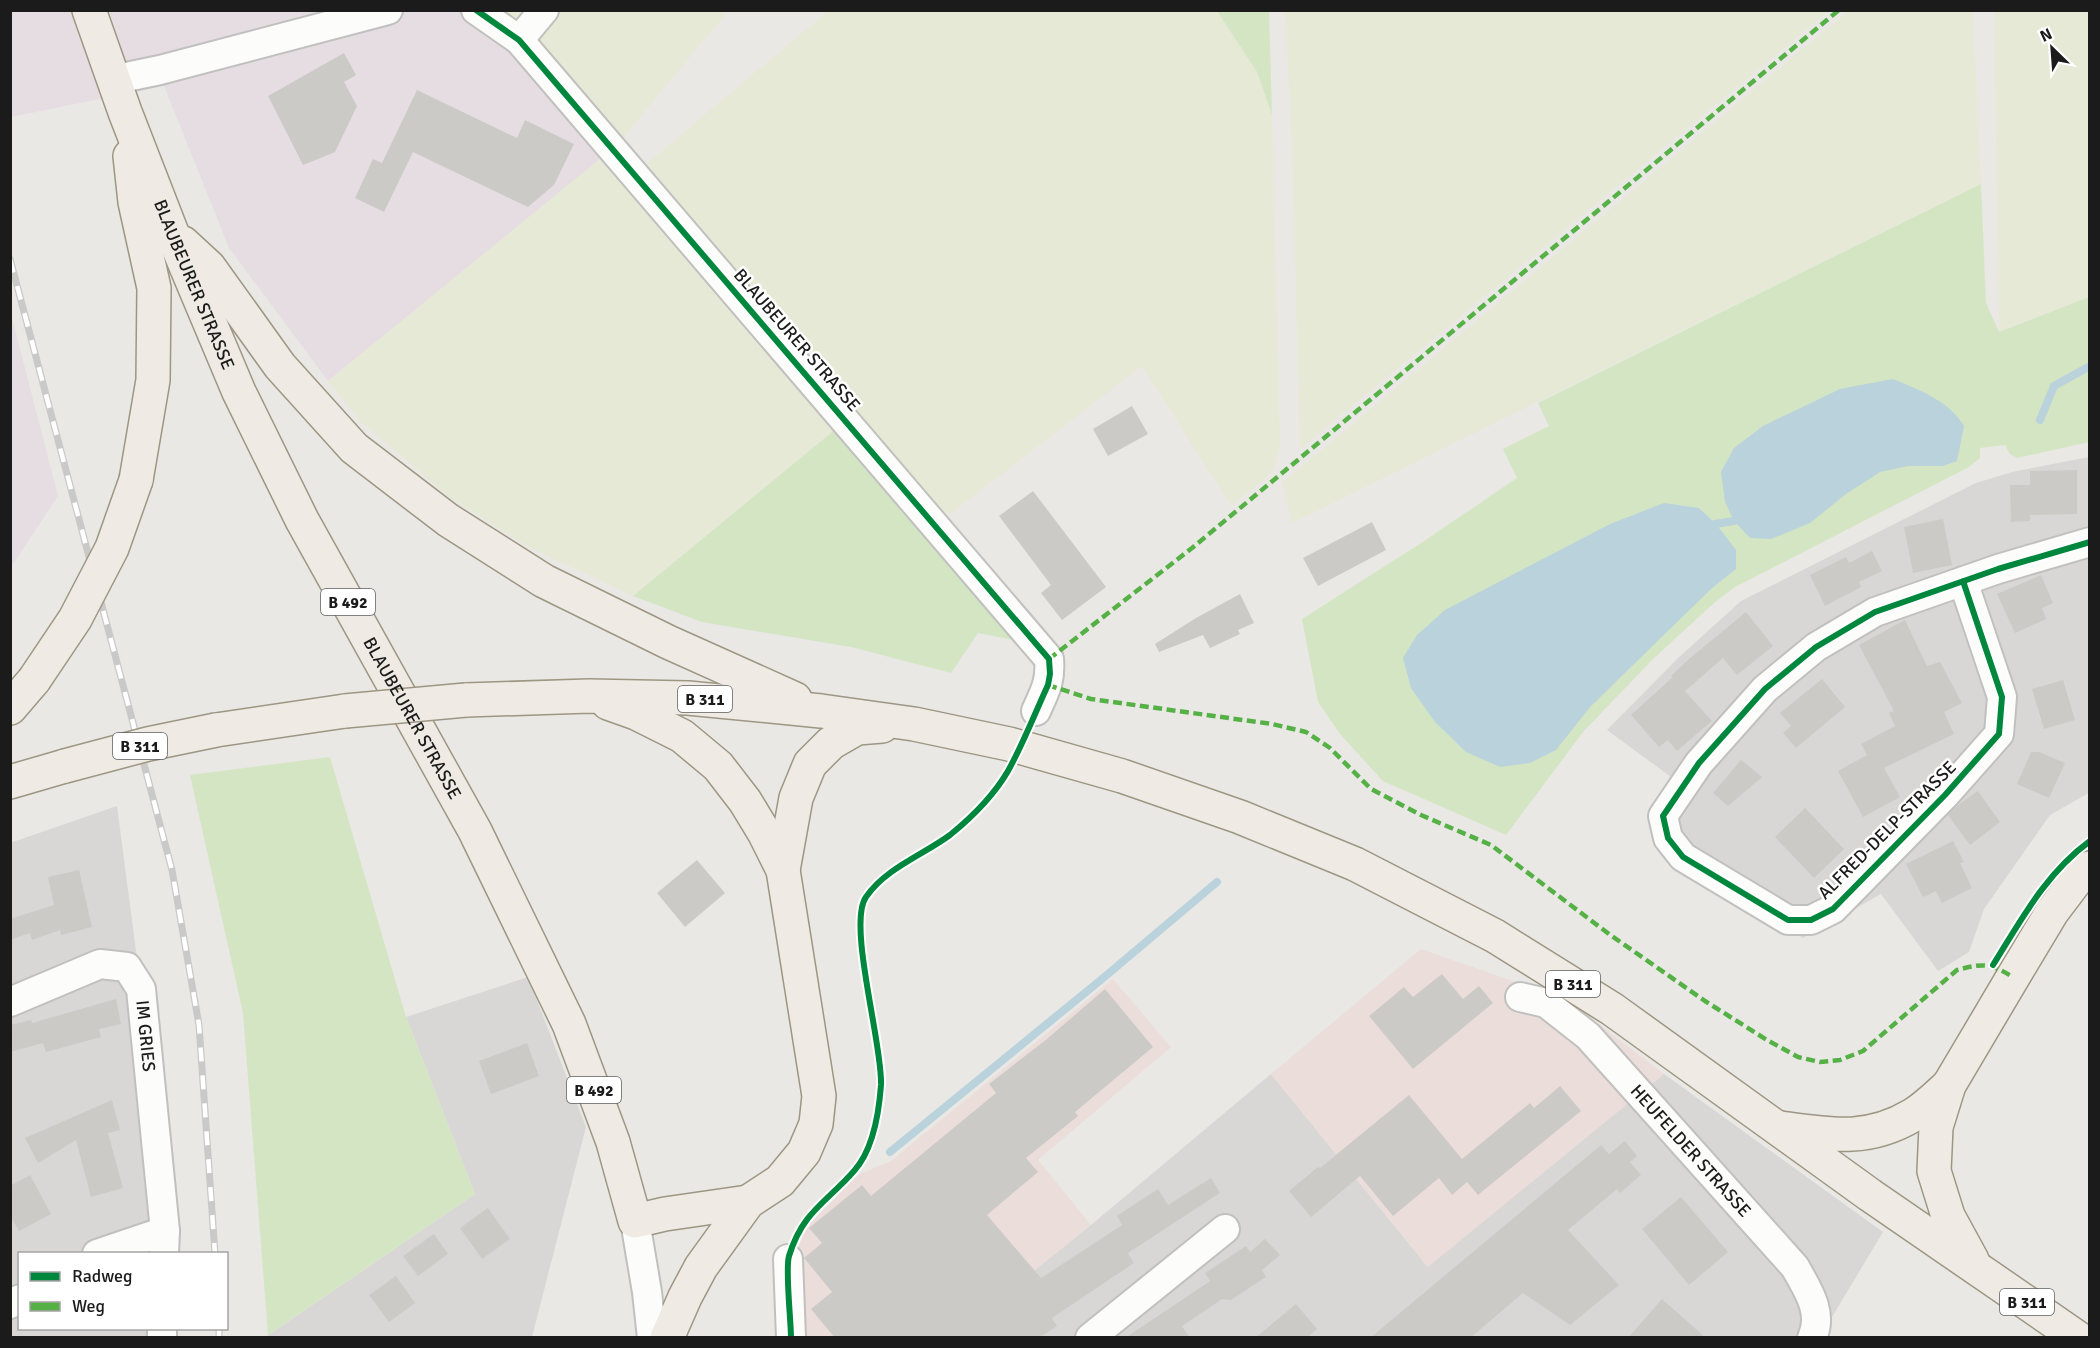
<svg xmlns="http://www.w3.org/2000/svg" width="2100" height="1348" viewBox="0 0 2100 1348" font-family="Signika,sans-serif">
	<rect width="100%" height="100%" fill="#e9e8e4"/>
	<path fill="#d8d7d5" d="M2089,457v336l-39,22 -66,94 -15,43 -31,19 -57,-77 -78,44 -114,-68 -34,-33 -4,-30 20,-30 -64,-47 71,-72 63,-57 235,-118 36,-11z
		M117,806l24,183 23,264 -144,1v74l142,1v8h-151l-1,-494z
		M528,977l58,150 -54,210 -268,1 211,-144 -69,-177z
		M1271,1074l156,192 237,-192 219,158 -63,105 -870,1 141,-113z"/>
	<path fill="#ebddda" d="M1421,949l146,51 97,74 -236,193 -157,-193z
		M1113,979l58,68 -133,113 53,65 -141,112h-154l-1,-78 10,-31 55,-54 31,-13z"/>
	<path fill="#e6dde2" d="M11,11h465l138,138 -286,232 -99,-133 -65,-162 -153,31z
		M10,310l48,186 -47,71h-1z"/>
	<path fill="#e7e9d7" d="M476,11h252l-114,138z
		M828,11h389l40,61 15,43 8,331 -8,27 -41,33 -89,-140 -192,148 -15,-4 -290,-345z
		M1285,11v-1l544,1 -529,438 -8,-302z
		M1848,11h125l8,173 -689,339 -10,-40z
		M1994,11h96l-1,286 -90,35z
		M606,154l231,274 -204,168 -104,-49 -77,-48 -90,-76 -34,-42z"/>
	<path fill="#d4e5c4" d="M1217,11h52l3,104 -15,-43z
		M1981,184l5,119 13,29 90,-35v145l-72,16 -7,-4 -5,-9 -25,3v10l-11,9 -234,120 -21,16 -61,56 -70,73 -77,103 -123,-54 -43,-47 -22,-32 -16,-83 116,-74 99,-67 -14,-29 46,-23 -11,-23z
		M837,428l182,213 -41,-8 -27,40 -100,-26 -149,-25 -69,-26z
		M330,757l76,260 69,177 -207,141 -25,-322 -53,-238z"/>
	<path fill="#b9d2db" d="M1893,379c26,11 55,21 71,47l-7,35 -14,5h-35l-28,6 -34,22 -36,29 -39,16 -21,-1 -16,-17 -9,-19 -4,-30 13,-24 29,-22 77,-37z
		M1664,503l35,5 17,16 20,26v19l-25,20 -121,118 -34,43 -26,13 -30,4 -34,-15 -31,-30 -24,-34 -8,-30 14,-23 28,-25 165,-86z"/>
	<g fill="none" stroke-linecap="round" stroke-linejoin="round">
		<path stroke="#b9d2db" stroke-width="8" d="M2040,420l14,-34 36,-20
			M1709,525l25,-4 9,-6
			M890,1152l212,-173 115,-97"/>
	</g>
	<path fill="#cccac7" d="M344,53l12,22 -12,7 13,24 -22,46 -32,13 -35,-69z
		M417,90l100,48 8,-18 49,24 -20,41 -26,22 -115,-55 -29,60 -29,-14 18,-39 9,4z
		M1132,406l16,28 -40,22 -15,-27z
		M2077,470v44l-47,1v6l-19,1 -1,-37h20v-14z
		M1033,491l73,96 -44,33 -21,-27 10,-8 -52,-69z
		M1943,519l9,46 -39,8 -9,-46z
		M1372,522l14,28 -68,36 -15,-28z
		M1872,551l10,20 -23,11 2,5 -36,19 -15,-31 36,-18 3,6z
		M2041,575l12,28 -11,5 4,11 -31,14 -18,-39z
		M1240,594l14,29 -16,7 2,4 -30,14 -7,-13 -44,17 -4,-8 41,-26z
		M1746,612l27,34 -36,29 -14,-17 -38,33 -12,-13 39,43 -35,30 -9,-11 -9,7 -28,-32 42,-38 -2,-1 18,-17z
		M1905,620l22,46 13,-4 22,41 -18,9 10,22 -70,34 16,29 -37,20 -25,-46 29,-16 -6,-11 34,-18 -6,-13 5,-2 -35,-66z
		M1822,679l23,28 -49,41 -13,-15 8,-7 -11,-13z
		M2063,680l12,40 -31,9 -12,-40z
		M2031,752h8l26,11 -16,35 -32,-14z
		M1741,760l21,17 -34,29 -15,-13z
		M1978,791l22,31 -30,23 -22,-30 10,-10z
		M1805,808l39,41 -30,29 -39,-41z
		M1953,841l11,21 -4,1 12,25 -30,15 -6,-12 -13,6 -17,-33z
		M697,860l28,33 -40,34 -28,-34z
		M79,870l13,57 -31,8 -1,-5 -28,10 -2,-7 -20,7v-21l44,-14 -6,-28z
		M1442,974l21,25 16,-13 14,17 -80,66 -44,-53 35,-29 9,10z
		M1105,989l48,58 -78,65 3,4 -52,42 12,14 -51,43 54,63 81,-53 -5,-9 41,-27 10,16 43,-27 9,15 -92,60 6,10 -82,55 5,8 -18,12h-204l-24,-29 21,-17 -28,-34 18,-15 -13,-15 53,-43 9,11 125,-103 -7,-9 58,-45z
		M116,999l5,25 -22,5 2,8 -55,15 -3,-9 -33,9v-27l21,-5 1,3z
		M527,1043l12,33 -48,18 -12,-33z
		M1560,1086l21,25 -103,84 -11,-13 -15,13 -13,-17 -46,38 -33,-40 -49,41 -22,-26 29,-24 2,1 89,-73 53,64 68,-56 4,5z
		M112,1100l8,30 -12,3 15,55 -32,9 -15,-57 -38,23 -13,-25z
		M1625,1141l12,15 -7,6 11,13 -21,18 -3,-4 -49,41 51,55 -49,40 -47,-32 -53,45h-100l231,-193 8,9z
		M30,1175l21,39 -32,17 -9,-16v-29z
		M1681,1197l47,55 -39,33 -47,-56z
		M488,1208l22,31 -28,20 -22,-31z
		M434,1234l14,20 -30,22 -15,-20z
		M1265,1239l15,16 -18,15 4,7 -35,23 -9,-1 -40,27 8,12h-65l85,-57 -5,-8 41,-27 4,6z
		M396,1276l19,27 -26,19 -20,-27z
		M1662,1299l44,39h-78z
		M1296,1304l21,25 -10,9h-52z"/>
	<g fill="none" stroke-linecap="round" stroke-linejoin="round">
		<defs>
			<g id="minor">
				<path d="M476,10l43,30 530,619c2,22 -4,32 -13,52"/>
				<path d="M519,40l25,-30"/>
				<path d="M112,80l48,-10 228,-60"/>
				<path d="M1963,581l39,116 -3,37 -54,61 -112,114 -22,11h-23l-105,-63 -15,-19 -5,-22 36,-53 66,-74 51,-42 59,-35 123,-43 92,-27"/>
				<path id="s1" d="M1520,997l26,6 42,33 207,231c12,22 29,45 17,71"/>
				<path id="s2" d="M10,1002l90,-38 27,3 14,22 24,242 -1,23"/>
				<path d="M635,1221l12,71 5,46"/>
				<path d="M97,1254l68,-23"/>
				<path d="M788,1259l3,79"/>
				<path d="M10,1304l10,-5"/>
				<path d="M162,1338v-10"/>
				<path d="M1090,1338l135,-109"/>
			</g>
			<g id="major">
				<path id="s3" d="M89,10l36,102 47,121 67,159 63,128 173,311 94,193 44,118 22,79 30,-7 83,-12"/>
				<path d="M130,156l5,46 19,86 -1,92 -17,100"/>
				<path d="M183,243l26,24 71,99 74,82 94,72 96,61 124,61 127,57"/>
				<path d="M466,700l123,-4 99,2 133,13 93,13 95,20 113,32 118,41 115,47 140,72 117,73 258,186 208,143"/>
				<path d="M608,703l28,10 46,23 36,30 27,35 20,33 18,36 36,226 -3,28 -12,28 -24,29 -32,21 -47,65 -16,30 -18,41"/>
				<path d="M10,708l24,-28"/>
				<path d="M216,730l129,-19"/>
				<path d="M10,782l55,-16"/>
				<path d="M783,870l13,-72 14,-34 21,-21 26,-15 25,-2"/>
				<path d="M1781,1128c50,7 87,14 132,-13 13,-8 25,-20 36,-30"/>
				<path d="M1972,1260l-24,-44 -14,-45 2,-44 13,-42 64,-108 39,-65 25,-33 13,-11"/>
			</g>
		</defs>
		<use href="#minor" stroke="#c0c0be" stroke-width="32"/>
		<use href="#major" stroke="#9d9683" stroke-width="36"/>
		<use href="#minor" stroke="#fcfcfb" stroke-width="28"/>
		<use href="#major" stroke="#efebe4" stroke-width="33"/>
		<defs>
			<path id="rail" d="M10,259l162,611 27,155 16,229
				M219,1328v10"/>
		</defs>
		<use href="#rail" stroke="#c9c9c8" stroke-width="7"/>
		<use href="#rail" stroke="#fff" stroke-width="4.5" stroke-dasharray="14" stroke-linecap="butt"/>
		<defs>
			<path id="major-bridge" d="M34,680l41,-61 37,-71 24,-68
				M345,711l121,-11
				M65,766l83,-22 68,-14"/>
		</defs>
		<use href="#major-bridge" stroke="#9d9683" stroke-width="36" stroke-linecap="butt"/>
		<use href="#major-bridge" stroke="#efebe4" stroke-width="33"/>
		<path stroke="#55b145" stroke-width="4.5" stroke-dasharray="9 4.5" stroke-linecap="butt" d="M1049,659l143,-111 647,-538
			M1048,685l43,14 181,25 34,8 24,16 41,41 50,26 70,30 118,89 96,67 62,39 31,17 22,5 20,-2 23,-9 94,-81c27,-7 32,-7 56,7"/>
		<defs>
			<path id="cycleway" d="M476,10l43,30 530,619 1,15 -2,11c-13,28 -25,59 -40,86 -14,24 -37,47 -58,64 -27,20 -64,33 -84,62 -19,27 17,149 15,188 -2,27 -8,65 -27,86 -28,32 -51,40 -65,85 -4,13 2,64 2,82
				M1963,581l39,116 -3,37 -54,61 -112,114 -22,11h-23l-105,-63 -15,-19 -5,-22 36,-53 66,-74 51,-42 59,-35 123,-43 92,-27
				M1993,965c28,-45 53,-92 97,-124"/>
		</defs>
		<use href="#cycleway" stroke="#fff" stroke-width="10"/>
		<use href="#cycleway" stroke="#00873e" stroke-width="6"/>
	</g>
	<g text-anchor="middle" stroke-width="5" stroke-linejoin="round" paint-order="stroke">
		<g fill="#fff" stroke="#5f5f5f" stroke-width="1.5">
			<rect x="321" y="589" width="54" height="26" rx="4.5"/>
			<rect x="678" y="686" width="54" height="26" rx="4.5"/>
			<rect x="113" y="733" width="54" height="26" rx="4.5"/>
			<rect x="1546" y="971" width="54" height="26" rx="4.5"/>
			<rect x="567" y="1077" width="54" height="26" rx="4.5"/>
			<rect x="2000" y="1289" width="54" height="26" rx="4.5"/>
		</g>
		<g font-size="16" font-weight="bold" fill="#1b1b1b">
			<text x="348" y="608">B 492</text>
			<text x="705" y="705">B 311</text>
			<text x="140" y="752">B 311</text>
			<text x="1573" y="990">B 311</text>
			<text x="594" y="1096">B 492</text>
			<text x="2027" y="1308">B 311</text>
		</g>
		<g font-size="18" fill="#1b1b1b" stroke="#fff">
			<text dy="6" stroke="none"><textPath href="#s3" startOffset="294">BLAUBEURER STRASSE</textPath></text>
			<text transform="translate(797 340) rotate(49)" y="6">BLAUBEURER STRASSE</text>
			<text dy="6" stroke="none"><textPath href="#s3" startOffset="780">BLAUBEURER STRASSE</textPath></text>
			<text transform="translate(1887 830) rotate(-45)" y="6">ALFRED-DELP-STRASSE</text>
			<text dy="6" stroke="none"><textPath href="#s2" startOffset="198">IM GRIES</textPath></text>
			<text dy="6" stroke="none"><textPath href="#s1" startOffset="234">HEUFELDER STRASSE</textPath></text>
		</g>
	</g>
	<rect width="2100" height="1348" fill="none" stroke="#1b1b1b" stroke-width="24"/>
	<rect x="18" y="1252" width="210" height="78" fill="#ffffff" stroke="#a4a4a4" stroke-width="1.5"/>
	<rect x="30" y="1272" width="30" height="9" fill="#00873e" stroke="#a4a4a4" stroke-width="1.5"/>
	<text x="72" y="1282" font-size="18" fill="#1b1b1b">Radweg</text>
	<rect x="30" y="1302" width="30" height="9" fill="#55b145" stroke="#a4a4a4" stroke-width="1.5"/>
	<text x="72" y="1312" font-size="18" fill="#1b1b1b">Weg</text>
	<g transform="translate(2052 48) rotate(335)" stroke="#ffffff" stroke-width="4.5" paint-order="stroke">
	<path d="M0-4.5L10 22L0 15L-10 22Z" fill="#1b1b1b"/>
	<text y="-9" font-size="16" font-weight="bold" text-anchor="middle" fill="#1b1b1b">N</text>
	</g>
</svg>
